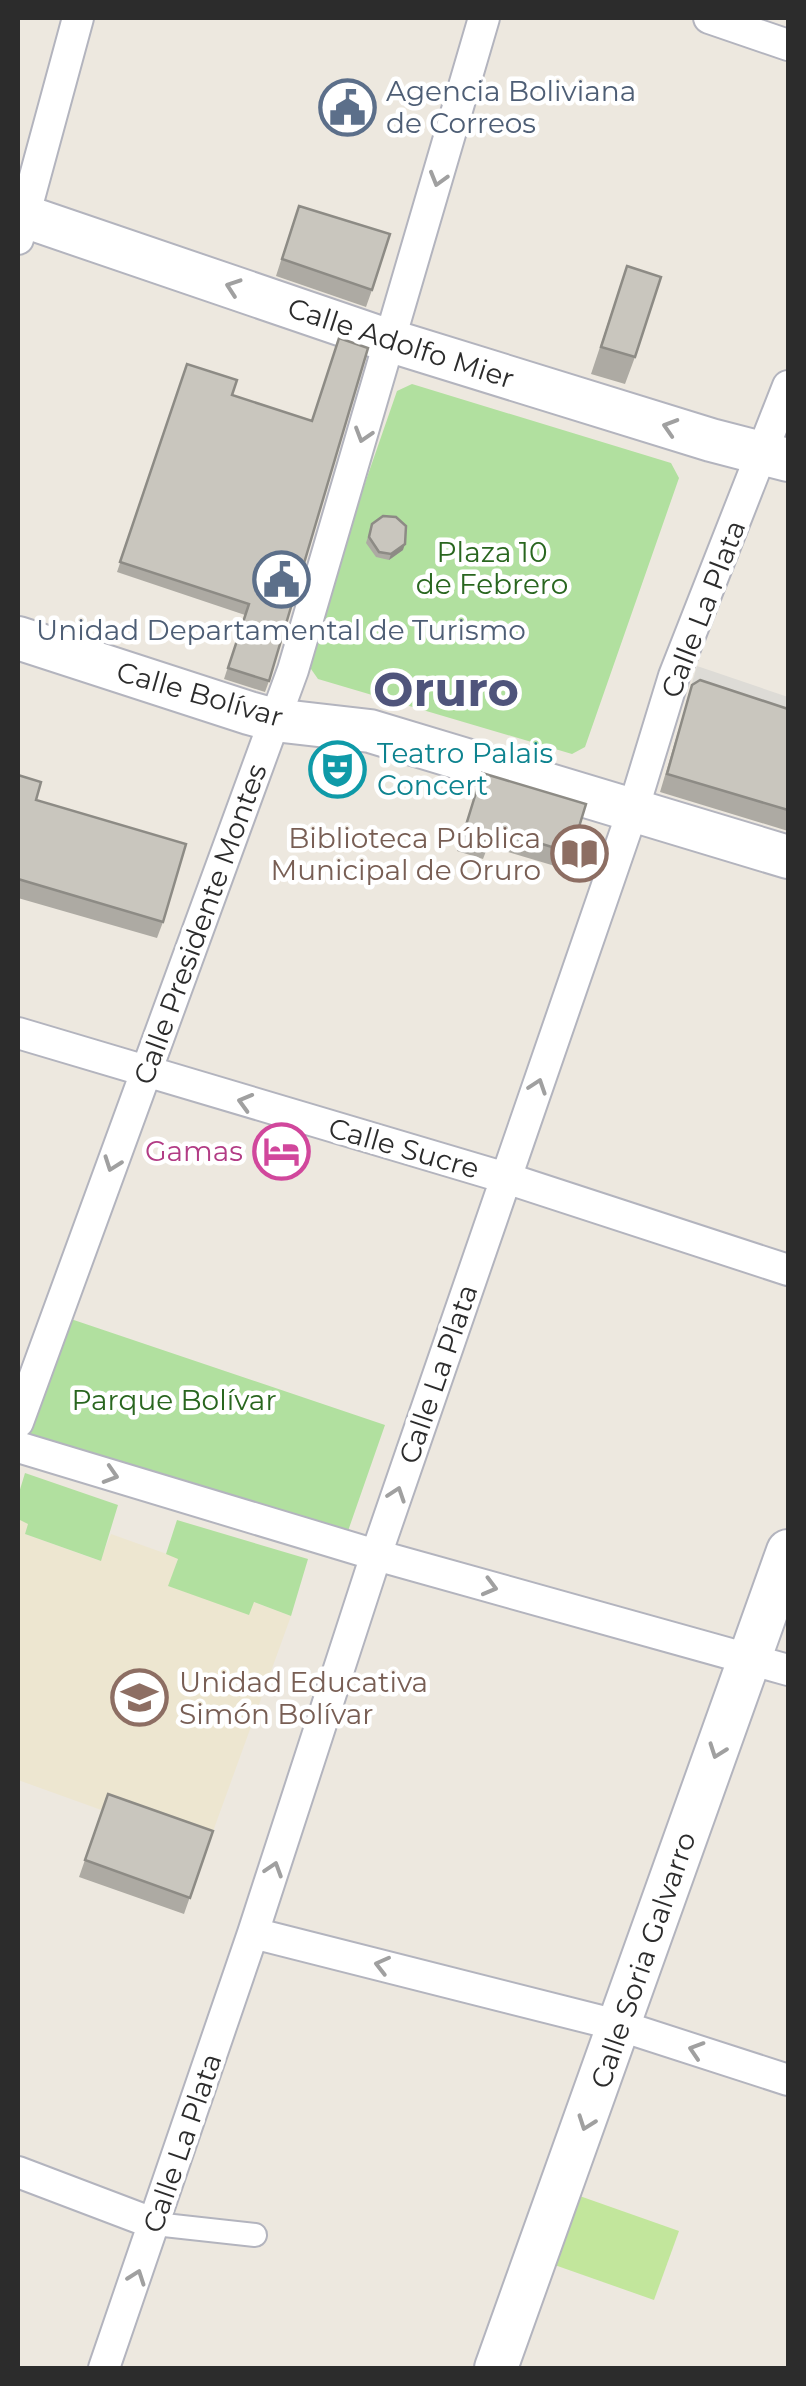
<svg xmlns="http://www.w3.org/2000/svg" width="806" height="2386" viewBox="0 0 806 2386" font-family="Montserrat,sans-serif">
	<rect width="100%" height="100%" fill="#ede8df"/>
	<path fill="#ede6d0" d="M18,1519l11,4 -4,11 75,27 11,-27 67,24 -9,28 80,28 4,-12 38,14 -84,232 -189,-68z"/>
	<path fill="#b1e09f" d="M412,384l259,79 8,15 -94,269 -13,7 -254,-75 -14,-20 93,-268z
		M59,1315l326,110 -37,106 -330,-99z
		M25,1473l93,32 -17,56 -76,-27 3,-10 -10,-5v-23z
		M177,1520l131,39 -17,57 -37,-14 -5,13 -81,-29 10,-27 -12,-5z"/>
	<path fill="#c2e69c" d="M574,2194l105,37 -25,69 -105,-37z"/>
	<path fill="#dddbd6" d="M697,666l91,31v29l-102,-23z"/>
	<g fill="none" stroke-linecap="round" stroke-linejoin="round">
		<defs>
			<path id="pedestrian" d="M155,2224l100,11"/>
			<path id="minor" d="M709,18l79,27
				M18,239l60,-221
				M18,1033l488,145 282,92
				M18,1422l275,-752 191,-652
				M18,1447l358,108 412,115
				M253,1933l368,93 167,54
				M18,2172l137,52
				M104,2368l149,-435 123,-378 257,-745 41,-134 114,-290"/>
			<path id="secondary" d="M18,214l360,123 333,103 77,20
				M18,638l231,75 25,7 96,11 418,126
				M496,2368l292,-817"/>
		</defs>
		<use href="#pedestrian" stroke="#b3b4be" stroke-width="26"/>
		<use href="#minor" stroke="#b3b4be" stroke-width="34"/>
		<use href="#secondary" stroke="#b3b4be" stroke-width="46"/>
		<use href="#pedestrian" stroke="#fff" stroke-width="22"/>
		<use href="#minor" stroke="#fff" stroke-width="30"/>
		<use href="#secondary" stroke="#fff" stroke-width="42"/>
	</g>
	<path fill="#adaaa3" d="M293,223l79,67 -6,17 -90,-31z
		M627,266l8,91 -10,27 -34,-10z
		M187,364l45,31 37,286 -4,11 -41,-13 21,-64 -128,-43z
		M372,524l31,26 -14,10 -13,-3 -10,-14z
		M692,685l96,24v122l-128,-39z
		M482,773l89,80 -6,16 -77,-23 -5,13 -26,-8z
		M18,775l18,25 127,122 -6,16 -139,-40z
		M108,1794l105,37 -29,83 -105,-37z"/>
	<path fill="#8d8b85" d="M405,544l-2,6 -14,10 2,-6z"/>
	<path fill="#c9c6be" stroke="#8d8b85" stroke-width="2.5" d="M299,206l91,28 -18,56 -90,-31z
		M627,266l34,11 -26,80 -34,-10z
		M339,338l29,10 -99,333 -41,-13 21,-64 -129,-42 67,-198 50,16 -5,15 80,26z
		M383,516l13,1 10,9 -1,18 -14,10 -12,-2 -10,-15 3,-13z
		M700,680l88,29v101l-121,-36 25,-89z
		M482,773l104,31 -15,49 -77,-24 -5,14 -26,-8z
		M18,775l23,7 -5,18 150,44 -23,78 -145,-43z
		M108,1794l105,37 -23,67 -105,-38z"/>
	<defs><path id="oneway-chevron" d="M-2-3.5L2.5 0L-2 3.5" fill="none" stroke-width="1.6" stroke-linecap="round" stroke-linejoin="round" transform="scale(2.5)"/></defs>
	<g stroke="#a0a0a0">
		<use href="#oneway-chevron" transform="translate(438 179) rotate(106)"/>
		<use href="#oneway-chevron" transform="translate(233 287) rotate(-161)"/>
		<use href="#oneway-chevron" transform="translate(670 427) rotate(-163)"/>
		<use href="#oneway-chevron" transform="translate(363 435) rotate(107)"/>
		<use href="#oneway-chevron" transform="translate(538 1086) rotate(-71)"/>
		<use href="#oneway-chevron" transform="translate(245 1102) rotate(-164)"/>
		<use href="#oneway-chevron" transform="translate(112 1164) rotate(110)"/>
		<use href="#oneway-chevron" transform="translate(111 1475) rotate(17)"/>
		<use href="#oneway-chevron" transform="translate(397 1494) rotate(-71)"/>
		<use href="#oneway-chevron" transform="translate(490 1587) rotate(15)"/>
		<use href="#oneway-chevron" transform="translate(717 1751) rotate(110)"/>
		<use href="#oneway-chevron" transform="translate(274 1869) rotate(-72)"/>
		<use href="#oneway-chevron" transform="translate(382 1965) rotate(-166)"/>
		<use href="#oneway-chevron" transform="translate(696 2050) rotate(-162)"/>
		<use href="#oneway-chevron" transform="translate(586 2123) rotate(110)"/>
		<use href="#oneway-chevron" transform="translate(137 2277) rotate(-70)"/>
	</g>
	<defs>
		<symbol id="civic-ring" viewBox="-11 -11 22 22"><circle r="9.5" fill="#fff" stroke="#5c6f8a" stroke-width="1.5"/><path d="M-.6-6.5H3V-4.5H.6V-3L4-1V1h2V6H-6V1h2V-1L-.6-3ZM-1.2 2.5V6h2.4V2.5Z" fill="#5c6f8a"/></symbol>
		<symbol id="theatre-ring" viewBox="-11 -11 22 22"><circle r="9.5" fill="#fff" stroke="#0f9aa8" stroke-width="1.5"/><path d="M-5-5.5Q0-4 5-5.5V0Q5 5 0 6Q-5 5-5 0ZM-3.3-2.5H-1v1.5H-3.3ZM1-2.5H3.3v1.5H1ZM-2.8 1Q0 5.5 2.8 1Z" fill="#0f9aa8"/></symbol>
		<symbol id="library-ring" viewBox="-11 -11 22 22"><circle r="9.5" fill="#fff" stroke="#8d6e63" stroke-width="1.5"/><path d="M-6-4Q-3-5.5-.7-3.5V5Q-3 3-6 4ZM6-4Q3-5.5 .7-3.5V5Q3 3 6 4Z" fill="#8d6e63"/></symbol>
		<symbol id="hotel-ring" viewBox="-11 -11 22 22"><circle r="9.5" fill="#fff" stroke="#d1479c" stroke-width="1.5"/><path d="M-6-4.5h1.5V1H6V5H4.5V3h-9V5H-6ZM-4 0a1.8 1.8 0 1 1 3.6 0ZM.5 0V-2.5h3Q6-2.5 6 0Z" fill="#d1479c"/></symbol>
		<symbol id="school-ring" viewBox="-11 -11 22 22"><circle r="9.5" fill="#fff" stroke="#8d6e63" stroke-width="1.5"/><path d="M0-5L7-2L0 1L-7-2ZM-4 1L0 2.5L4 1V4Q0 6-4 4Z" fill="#8d6e63"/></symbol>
	</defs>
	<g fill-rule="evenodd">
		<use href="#civic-ring" x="316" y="76" width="63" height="63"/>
		<use href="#civic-ring" x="250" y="548" width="63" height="63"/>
		<use href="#theatre-ring" x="306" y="738" width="63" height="63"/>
		<use href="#library-ring" x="548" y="822" width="63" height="63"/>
		<use href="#hotel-ring" x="250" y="1120" width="63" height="63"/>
		<use href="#school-ring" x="108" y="1666" width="63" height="63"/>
	</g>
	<g text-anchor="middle" stroke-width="9" stroke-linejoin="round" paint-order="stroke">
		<g font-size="28" fill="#4e5e75" stroke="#fff" text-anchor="start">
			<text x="386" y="101">Agencia Boliviana<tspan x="386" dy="32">de Correos</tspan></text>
			<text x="281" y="640" text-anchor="middle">Unidad Departamental de Turismo</text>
		</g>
		<g font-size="28" fill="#2c2c2c" stroke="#fff">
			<text transform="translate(401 343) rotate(18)" y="10">Calle Adolfo Mier</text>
			<text transform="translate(703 609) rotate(-69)" y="10">Calle La Plata</text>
			<text transform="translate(200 694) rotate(16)" y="10">Calle Bolívar</text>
			<text transform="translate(200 924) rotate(-70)" y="10">Calle Presidente Montes</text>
			<text transform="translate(404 1148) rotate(16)" y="10">Calle Sucre</text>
			<text transform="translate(438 1374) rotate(-71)" y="10">Calle La Plata</text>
			<text transform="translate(643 1960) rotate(-71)" y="10">Calle Soria Galvarro</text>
			<text transform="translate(182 2143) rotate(-71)" y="10">Calle La Plata</text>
		</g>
		<g font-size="28" fill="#29661f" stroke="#fff">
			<text x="492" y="562">Plaza 10<tspan x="492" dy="32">de Febrero</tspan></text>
			<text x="174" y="1410">Parque Bolívar</text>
		</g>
		<g font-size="28" fill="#0d838f" stroke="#fff" text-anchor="start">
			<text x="377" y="763">Teatro Palais<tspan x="377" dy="32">Concert</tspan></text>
		</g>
		<g font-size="28" fill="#785e54" stroke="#fff" text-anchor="end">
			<text x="541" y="848">Biblioteca Pública<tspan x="541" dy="32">Municipal de Oruro</tspan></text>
			<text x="179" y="1692" text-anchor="start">Unidad Educativa<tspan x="179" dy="32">Simón Bolívar</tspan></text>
		</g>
		<g font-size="28" fill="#b23c85" stroke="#fff" text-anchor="end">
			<text x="243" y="1161">Gamas</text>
		</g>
		<g font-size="48" font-weight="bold" fill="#4f547b" stroke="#fff">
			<text x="446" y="706">Oruro</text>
		</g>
	</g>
	<rect width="806" height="2386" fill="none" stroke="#2c2c2c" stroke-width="40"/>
</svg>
